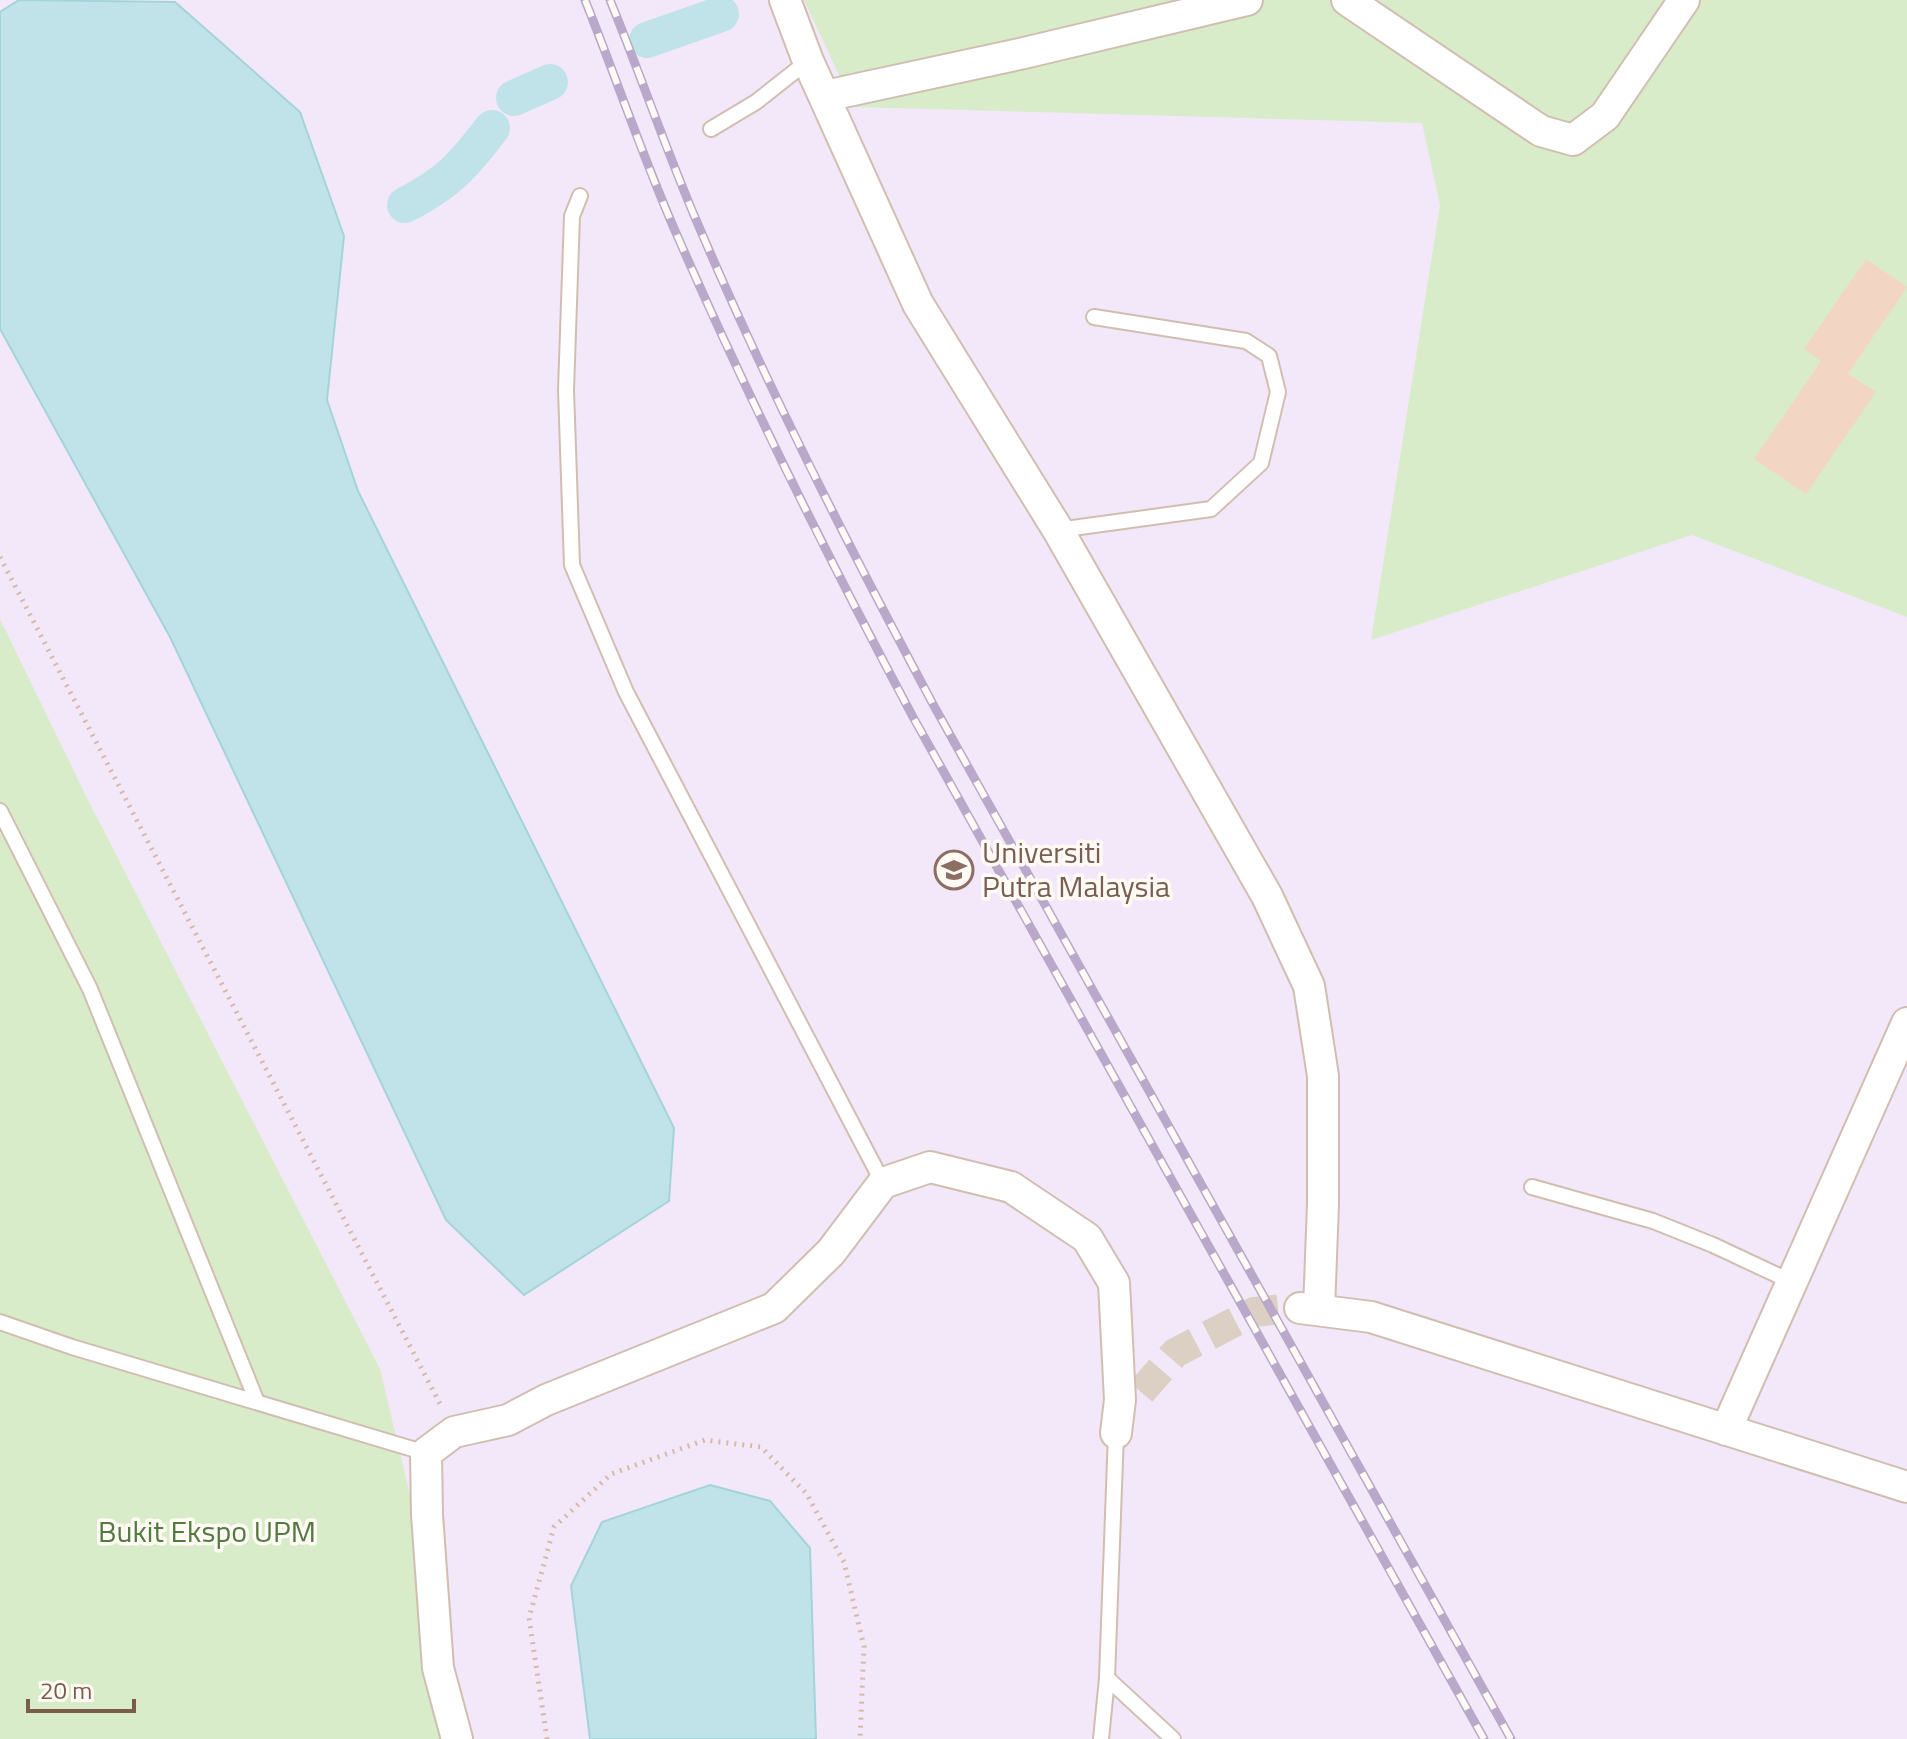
<svg xmlns="http://www.w3.org/2000/svg" width="1907" height="1739" viewBox="0 0 1907 1739" font-family="'Titillium Web',sans-serif">
	<rect width="100%" height="100%" fill="#fdf6ec"/>
	<path fill="#f3e8fa" d="M0,0h1907v1739h-1907z"/>
	<path fill="#d8ecc9" d="M804,0h1103v617l-215,-82 -321,105 69,-435 -18,-82 -568,-16z
		M0,619l86,177 294,573 88,370h-468z"/>
	<path fill="#bfe3e8" stroke="#a5d3da" stroke-width="2" d="M19,0l156,2 125,110 44,124 -17,164 31,91 316,637 -5,73 -145,94 -78,-75 -276,-583 -170,-308v-317z
		M710,1485l60,16 40,47 6,191h-226l-19,-153 31,-64z"/>
	<g fill="none" stroke-linecap="round" stroke-linejoin="round">
		<path stroke="#bfe3e8" stroke-width="36" d="M647,40l74,-26
			M514,98l36,-16
			M405,205c43,-22 58,-39 87,-77"/>
	</g>
	<path fill="#f3d5c3" d="M1866,259l41,28 -59,87 28,18 -70,102 -52,-35 67,-98 -17,-12z"/>
	<g fill="none" stroke-linecap="round" stroke-linejoin="round">
		<path stroke="#dcd0c4" stroke-width="30" stroke-dasharray="30 15" stroke-linecap="butt" d="M1141,1392l34,-39 79,-41 46,-5"/>
		<defs>
			<path id="service" d="M711,129l45,-27 52,-41
				M580,196l-8,20 -6,174 6,175 54,127 257,491
				M1058,530l153,-21 50,-46 17,-71 -9,-36 -23,-15 -152,-24
				M0,811l90,178 167,413
				M1532,1187l121,34 60,24 79,37
				M0,1322l72,25 354,106
				M1107,1678l66,61
				M1101,1739l6,-61 9,-245"/>
			<path id="minor" d="M785,0l23,61 110,243 140,226 209,366 42,90 14,90v128l-4,106
				M1347,0l194,131 32,9 32,-24 79,-116
				M825,96l199,-43 223,-53
				M1300,1308l71,9 536,170
				M1726,1430l181,-407
				M457,1739l-19,-71 -11,-153 -1,-62 28,-21 54,-12 38,-20 228,-92 57,-56 52,-69 47,-16 81,20 76,51 27,45 6,117 -4,33"/>
		</defs>
		<use href="#service" stroke="#d1beb0" stroke-width="18"/>
		<use href="#minor" stroke="#d1beb0" stroke-width="34"/>
		<path stroke="#d9b8a5" stroke-width="5" stroke-dasharray="2 6" stroke-linecap="butt" d="M0,557l440,847
			M547,1739l-18,-121 25,-91 57,-53 94,-34 56,7 45,46 38,69 20,85 -4,92"/>
		<use href="#service" stroke="#fff" stroke-width="14"/>
		<use href="#minor" stroke="#fff" stroke-width="30"/>
		<defs>
			<path id="rail" d="M585,0c30,75 56,152 88,226 73,168 154,330 240,491l571,1022
				M610,0c29,71 54,144 84,215 71,168 154,330 240,491l577,1033"/>
		</defs>
		<use href="#rail" stroke="#b9a8c9" stroke-width="9"/>
		<use href="#rail" stroke="#fffaf3" stroke-width="6" stroke-dasharray="18" stroke-linecap="butt"/>
	</g>
	<defs>
		<symbol id="university-ring" viewBox="-11 -11 22 22"><circle r="9.5" fill="#fffaf3" stroke="#8d6e63" stroke-width="1.5"/><path d="M0-5L7-2L0 1L-7-2ZM-4 1L0 2.5L4 1V4Q0 6-4 4Z" fill="#8d6e63"/></symbol>
	</defs>
	<g fill-rule="evenodd">
		<use href="#university-ring" x="932" y="848" width="44" height="44"/>
	</g>
	<g text-anchor="middle" stroke-width="7" stroke-linejoin="round" paint-order="stroke">
		<g font-size="30" fill="#785e54" stroke="#fffaf3" text-anchor="start">
			<text x="982" y="863">Universiti<tspan x="982" dy="34">Putra Malaysia</tspan></text>
		</g>
		<g font-size="30" fill="#537a41" stroke="#fffaf3">
			<text x="207" y="1542">Bukit Ekspo UPM</text>
		</g>
	</g>
	<path d="M28 1699v12h106v-12" fill="none" stroke="#7a5c4d" stroke-width="4"/>
	<text x="40" y="1699" font-size="24" fill="#7a5c4d" stroke="#fffaf3" stroke-width="6" paint-order="stroke">20 m</text>
</svg>
